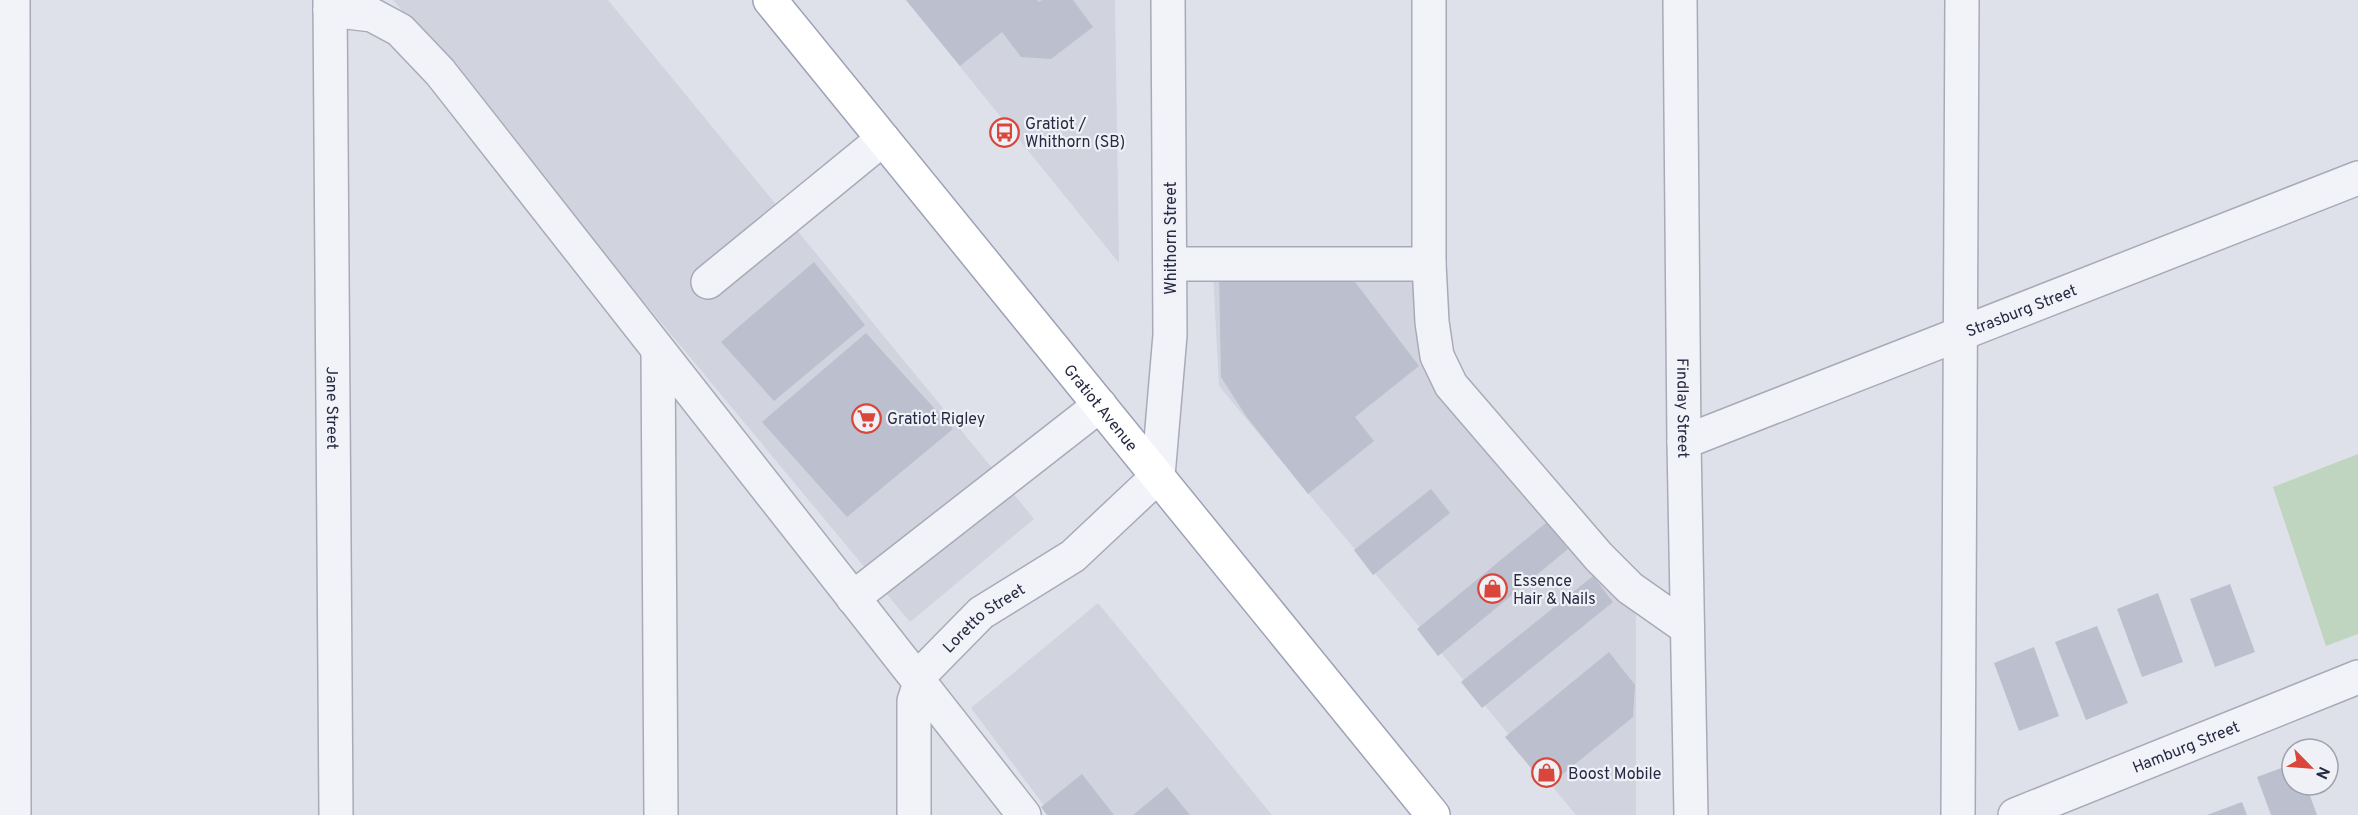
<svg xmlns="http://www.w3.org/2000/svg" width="2358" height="815" viewBox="0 0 2358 815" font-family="Overpass,sans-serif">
	<rect width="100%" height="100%" fill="#dfe1ea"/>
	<path fill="#d1d3df" d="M393,0h215l426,519 -124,103z
		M906,0h209l4,263z
		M1213,274l201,5 9,73 213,253v210h-60l-357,-429z
		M1098,603l174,212h-221l-80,-107z"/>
	<path fill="#c0d5c0" d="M2358,454v180l-32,12 -53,-159z"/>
	<path fill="#bcbfcd" d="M906,0h131l2,2 3,-2h31l20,27 -42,32 -30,-2 -19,-25 -42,34z
		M814,262l51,63 -91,76 -53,-59z
		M1219,273l133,5 67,88 -64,51 19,24 -66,53 -62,-78 -25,-39z
		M866,333l87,96 -106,88 -85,-95z
		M1431,489l19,24 -77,62 -19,-25z
		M1547,522l21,27 -130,107 -21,-27z
		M1593,576l20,26 -131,106 -21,-26z
		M2230,584l25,68 -40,15 -25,-68z
		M2158,593l25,69 -41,15 -25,-68z
		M2097,626l31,77 -42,17 -31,-78z
		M2034,647l25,69 -40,15 -25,-68z
		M1609,652l26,33 -2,32 -86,70 -42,-50z
		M2292,764v21h14l11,30h-46l-14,-38z
		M1082,774l32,41h-67l-6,-8z
		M1167,787l23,28h-57z
		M2242,802l5,13h-40z"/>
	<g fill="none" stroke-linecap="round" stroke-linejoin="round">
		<defs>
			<g id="minor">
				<path d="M13,0l1,815"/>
				<path id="s1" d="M330,0l6,815"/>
				<path d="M1429,0v264l3,58 5,34 14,29 148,172 31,31 57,40"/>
				<path id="s2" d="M1680,0l4,442 7,373"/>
				<path d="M330,10l42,5 28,15 40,42 584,743"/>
				<path d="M1170,264h259"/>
				<path d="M708,282l175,-143"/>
				<path d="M658,351l3,464"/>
				<path id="s3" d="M1684,442l674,-264"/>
				<path d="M853,598l247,-193"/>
				<path id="s4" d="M914,815v-114l10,-30 57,-58 92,-57 85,-80 12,-141 -2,-335"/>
				<path d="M1958,815l4,-815"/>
				<path id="s5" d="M2015,815l343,-138"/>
			</g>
			<g id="major">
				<path id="s6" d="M770,0l663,815"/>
			</g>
		</defs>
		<use href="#minor" stroke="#a8aab8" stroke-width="36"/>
		<use href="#major" stroke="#9ea2b7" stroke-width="36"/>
		<use href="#minor" stroke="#f2f3f8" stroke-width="33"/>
		<use href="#major" stroke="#fff" stroke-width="33"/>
	</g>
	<defs>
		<symbol id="bus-ring" viewBox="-11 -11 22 22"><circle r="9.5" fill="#eff1f7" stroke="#da4639" stroke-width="1.5"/><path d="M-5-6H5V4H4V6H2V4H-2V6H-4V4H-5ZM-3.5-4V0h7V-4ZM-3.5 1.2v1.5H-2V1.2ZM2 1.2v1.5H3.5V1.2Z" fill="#da4639"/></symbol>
		<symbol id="supermarket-ring" viewBox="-11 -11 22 22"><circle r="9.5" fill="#eff1f7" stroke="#da4639" stroke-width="1.5"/><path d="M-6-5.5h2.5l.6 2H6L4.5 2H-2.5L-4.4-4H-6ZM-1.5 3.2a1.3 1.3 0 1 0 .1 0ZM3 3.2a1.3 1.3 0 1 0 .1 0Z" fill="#da4639"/></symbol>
		<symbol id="shop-ring" viewBox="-11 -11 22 22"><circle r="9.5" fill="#eff1f7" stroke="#da4639" stroke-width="1.5"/><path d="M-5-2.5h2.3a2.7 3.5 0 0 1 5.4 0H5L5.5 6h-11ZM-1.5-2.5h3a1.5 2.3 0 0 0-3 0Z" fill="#da4639"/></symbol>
	</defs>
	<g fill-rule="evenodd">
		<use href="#bus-ring" x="988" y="116" width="33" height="33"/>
		<use href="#supermarket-ring" x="850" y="402" width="33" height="33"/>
		<use href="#shop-ring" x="1476" y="572" width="33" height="33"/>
		<use href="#shop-ring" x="1530" y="756" width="33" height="33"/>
	</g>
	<g text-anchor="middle" stroke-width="4.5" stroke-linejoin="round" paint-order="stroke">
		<g font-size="16" fill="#272a43" stroke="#eff1f7" text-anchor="start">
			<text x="1025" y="129">Gratiot /<tspan x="1025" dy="18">Whithorn (SB)</tspan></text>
			<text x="887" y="424">Gratiot Rigley</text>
			<text x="1513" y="586">Essence<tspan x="1513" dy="18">Hair &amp; Nails</tspan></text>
			<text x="1568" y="779">Boost Mobile</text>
		</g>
		<g font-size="16" fill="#272a43" stroke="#eff1f7">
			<text transform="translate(1170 238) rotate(-90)" y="6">Whithorn Street</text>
			<text dy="6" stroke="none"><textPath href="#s3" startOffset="362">Strasburg Street</textPath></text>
			<text dy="6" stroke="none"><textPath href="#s6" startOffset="525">Gratiot Avenue</textPath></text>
			<text dy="6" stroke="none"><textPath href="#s1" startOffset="408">Jane Street</textPath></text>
			<text dy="6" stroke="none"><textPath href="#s2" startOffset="408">Findlay Street</textPath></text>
			<text dy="6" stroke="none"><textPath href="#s4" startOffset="226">Loretto Street</textPath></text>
			<text dy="6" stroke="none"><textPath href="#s5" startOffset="184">Hamburg Street</textPath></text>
		</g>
	</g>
	<g transform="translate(2310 767) rotate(115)"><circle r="28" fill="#eff1f7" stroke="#9fa1af" stroke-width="1.5"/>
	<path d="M0-4.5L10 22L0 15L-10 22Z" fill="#da4639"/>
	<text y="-9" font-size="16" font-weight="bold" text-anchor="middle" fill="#272a43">N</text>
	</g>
</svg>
